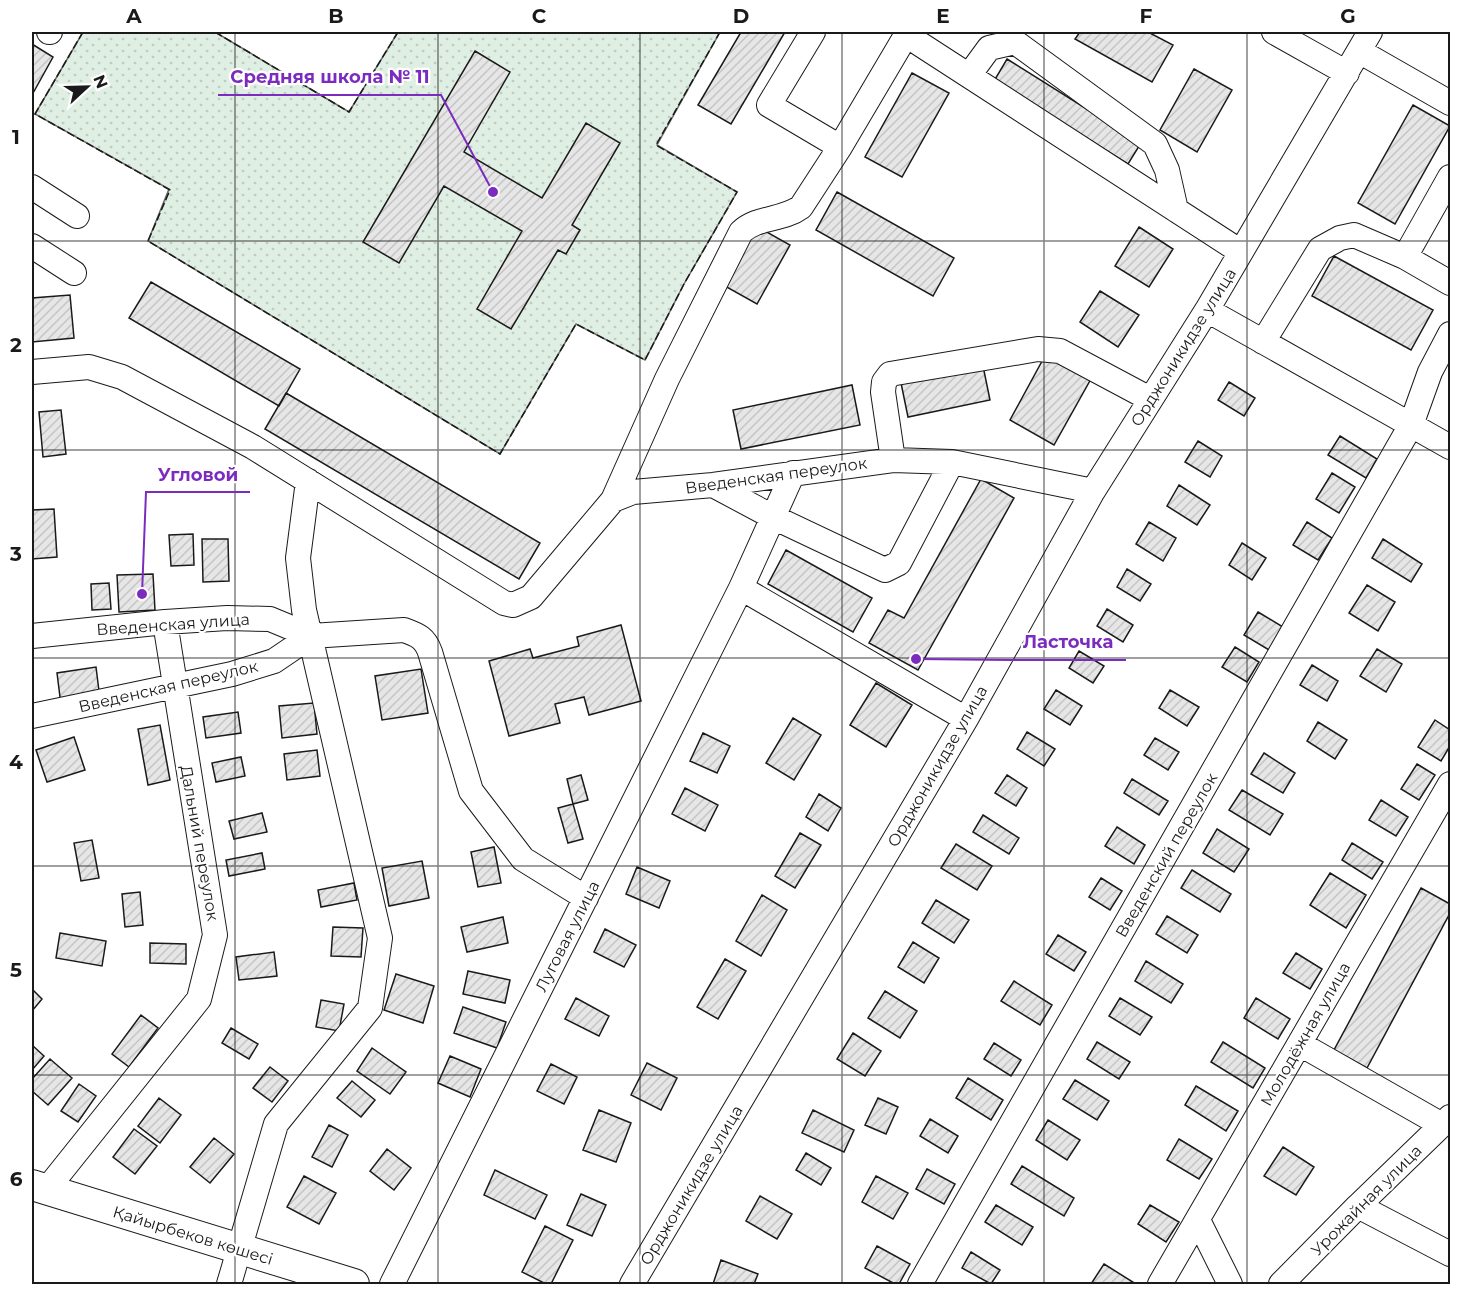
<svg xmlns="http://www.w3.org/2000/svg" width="1482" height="1316" viewBox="0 0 1482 1316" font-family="Montserrat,sans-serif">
	<defs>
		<pattern id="grass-dots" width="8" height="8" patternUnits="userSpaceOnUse" patternTransform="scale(1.5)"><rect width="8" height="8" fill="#e0efe3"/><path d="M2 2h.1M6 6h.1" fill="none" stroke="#c0ccc2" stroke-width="1.8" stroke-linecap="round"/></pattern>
		<pattern id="building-hatch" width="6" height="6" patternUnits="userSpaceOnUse" patternTransform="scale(1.5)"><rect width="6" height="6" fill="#e6e6e6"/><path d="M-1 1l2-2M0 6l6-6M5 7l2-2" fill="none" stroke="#c5c5c5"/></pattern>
	</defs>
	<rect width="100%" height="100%" fill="#fff"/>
	<path fill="url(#grass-dots)" stroke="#6a6a6a" stroke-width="1.5" d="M83,32h132l134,80 49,-80h322l-63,113 80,47 -53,92 -39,76 -69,-36 -76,130 -352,-213 21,-52 -134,-75z"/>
	<path fill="url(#building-hatch)" stroke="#1a1a1a" stroke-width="1.5" d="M741,32h44l-54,92 -33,-19z
		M1080,32h68l25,13 -21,37 -77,-43z
		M32,44l21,13 -21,38z
		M475,51l35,21 -46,80 78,46 44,-75 34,20 -48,82 8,5 -14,24 -8,-4 -47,79 -34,-20 45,-78 -78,-45 -45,77 -36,-21z
		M1007,59l134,84 -13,21 -134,-83z
		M1194,69l38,21 -35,62 -37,-22z
		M912,73l37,20 -47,84 -37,-20z
		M1413,105l37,21 -55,98 -37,-21z
		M837,192l117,66 -21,38 -117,-66z
		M756,226l34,19 -33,59 -34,-19z
		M1139,227l34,22 -24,38 -34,-21z
		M1334,256l99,54 -22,40 -99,-54z
		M151,282l149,87 -21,37 -150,-88z
		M1100,291l39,24 -21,32 -38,-25z
		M70,295l4,43 -42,4v-44z
		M1047,352l45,25 -38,68 -44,-25z
		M983,366l7,34 -82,17 -7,-34z
		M1229,382l26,16 -11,18 -26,-16z
		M852,385l8,40 -119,24 -8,-39z
		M286,393l254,150 -21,36 -254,-150z
		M61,410l5,44 -23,3 -4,-45z
		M1340,436l37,23 -11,19 -38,-23z
		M1198,441l24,15 -12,21 -25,-15z
		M1332,473l23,14 -16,26 -23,-14z
		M981,479l33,19 -96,172 -49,-27 19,-33 16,8z
		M1179,485l31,20 -13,20 -30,-19z
		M54,509l3,48 -25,2v-49z
		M1149,522l27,16 -13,23 -27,-17z
		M1307,522l25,16 -14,22 -25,-15z
		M193,534l1,31 -23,1 -2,-31z
		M202,539h26l1,42 -26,1z
		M1383,539l39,25 -11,18 -39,-24z
		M1242,543l24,15 -14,22 -23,-15z
		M786,550l86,48 -19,34 -85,-48z
		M1127,569l24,15 -11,17 -23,-14z
		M153,574l2,36 -36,2 -2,-37z
		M109,583l2,26 -19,1 -1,-26z
		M1367,585l28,17 -17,29 -29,-18z
		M1107,609l26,16 -10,17 -26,-16z
		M1258,612l25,15 -14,23 -25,-15z
		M621,625l20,76 -52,14 -5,-18 -29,7 5,19 -51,13 -20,-75 41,-12 3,9 46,-12 -2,-9z
		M1235,647l24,15 -12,20 -25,-15z
		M1377,649l25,15 -16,28 -26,-16z
		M1079,651l25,15 -11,17 -24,-15z
		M1312,665l26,16 -11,20 -27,-16z
		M96,667l4,32 -39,6 -4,-32z
		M421,669l7,44 -46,7 -7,-44z
		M876,683l36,22 -26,42 -36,-22z
		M1056,690l26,16 -12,19 -26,-16z
		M1170,690l29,17 -12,19 -28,-18z
		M314,703l3,31 -35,4 -3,-32z
		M238,712l3,21 -35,5 -3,-21z
		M793,718l28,17 -27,45 -28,-17z
		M1435,720l15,10v16l-9,15 -23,-14z
		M1318,722l29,18 -12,19 -28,-18z
		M160,725l10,55 -22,5 -10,-56z
		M1027,732l28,17 -11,17 -27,-17z
		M703,733l27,13 -13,27 -27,-12z
		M74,737l11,33 -38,12 -11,-32z
		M1155,738l24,14 -11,18 -24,-15z
		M317,750l3,26 -33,4 -3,-26z
		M1264,753l31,20 -12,20 -32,-19z
		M241,757l4,19 -29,6 -4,-19z
		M1417,764l18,11 -16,25 -18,-11z
		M581,775l7,25 -15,4 -6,-25z
		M1007,775l20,13 -11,18 -21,-13z
		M1132,779l36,22 -9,14 -35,-22z
		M685,788l33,17 -13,26 -33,-17z
		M1242,790l41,24 -13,21 -41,-25z
		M819,794l22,14 -13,23 -22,-14z
		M1381,800l27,17 -12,19 -27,-16z
		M573,804l10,35 -15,4 -10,-35z
		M262,813l5,19 -33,7 -5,-18z
		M983,815l36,23 -10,16 -36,-22z
		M1117,827l28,18 -11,19 -29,-18z
		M1217,829l32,20 -15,23 -31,-19z
		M800,833l21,12 -26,43 -20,-12z
		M92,840l7,38 -18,3 -7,-38z
		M1352,843l31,19 -11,17 -30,-19z
		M956,844l36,22 -15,24 -36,-22z
		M494,847l7,36 -23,4 -7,-35z
		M262,853l3,16 -36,7 -3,-16z
		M422,861l7,37 -40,8 -7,-38z
		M637,867l33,14 -11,27 -33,-14z
		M1192,870l39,24 -11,18 -39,-24z
		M1330,873l36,22 -20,33 -36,-23z
		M1101,878l21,13 -12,19 -21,-13z
		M354,883l3,17 -36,7 -3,-17z
		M1421,888l29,16v9l-83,155 -33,-18z
		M140,892l3,33 -18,2 -3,-33z
		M762,895l25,15 -26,46 -25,-15z
		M936,900l33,20 -15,23 -32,-20z
		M1167,916l31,19 -11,18 -31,-19z
		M503,917l5,26 -41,9 -6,-25z
		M333,927l30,1 -2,29 -30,-1z
		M605,929l31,16 -12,22 -30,-15z
		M60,933l46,8 -4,25 -46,-8z
		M1058,935l28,17 -12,19 -28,-17z
		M913,942l26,16 -15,25 -26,-16z
		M150,943l36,1v20l-36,-1z
		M274,952l3,24 -38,4 -3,-23z
		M1296,953l26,16 -12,20 -27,-16z
		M725,959l21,12 -28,48 -21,-12z
		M1146,961l37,23 -12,19 -36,-22z
		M468,971l42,9 -5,23 -42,-9z
		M396,974l38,12 -11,37 -39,-13z
		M1014,981l38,24 -12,20 -39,-24z
		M32,989l10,10 -10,12z
		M885,991l32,20 -17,27 -32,-20z
		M576,998l33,18 -10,20 -34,-17z
		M1120,998l32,19 -12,18 -31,-19z
		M1256,998l34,21 -12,20 -34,-21z
		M321,1000l23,4 -5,27 -23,-4z
		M463,1007l43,15 -9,26 -43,-15z
		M141,1015l17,13 -29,39 -17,-13z
		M231,1028l27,16 -9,15 -27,-16z
		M853,1033l28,18 -16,25 -28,-17z
		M1097,1042l33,20 -11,17 -32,-20z
		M1223,1042l42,26 -12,20 -42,-26z
		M994,1043l27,17 -10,16 -27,-17z
		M32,1045l12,11 -12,14z
		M372,1048l34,24 -16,22 -33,-23z
		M450,1056l31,13 -11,28 -32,-14z
		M50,1059l22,19 -24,27 -16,-14v-12z
		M647,1063l30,15 -16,32 -30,-15z
		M551,1064l26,13 -13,27 -27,-13z
		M270,1067l18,14 -16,21 -19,-14z
		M968,1078l35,22 -12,20 -35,-22z
		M1075,1080l34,21 -12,19 -34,-21z
		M352,1081l23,19 -14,17 -24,-19z
		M79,1084l17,12 -18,26 -17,-11z
		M1196,1086l42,25 -12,20 -41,-26z
		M159,1098l22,17 -21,28 -22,-17z
		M878,1098l20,9 -12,27 -21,-9z
		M599,1110l32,13 -15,39 -33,-12z
		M813,1110l41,20 -10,22 -42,-19z
		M930,1119l28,17 -10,17 -28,-17z
		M1048,1120l32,20 -13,20 -31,-20z
		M329,1125l19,10 -16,32 -20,-10z
		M134,1129l23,17 -22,28 -22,-17z
		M214,1138l20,16 -24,29 -20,-16z
		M1179,1139l33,20 -13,20 -32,-19z
		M1283,1147l31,20 -18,28 -32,-19z
		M387,1149l24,19 -17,22 -24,-19z
		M806,1153l25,15 -10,17 -25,-15z
		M1022,1166l52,32 -10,18 -53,-32z
		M927,1169l28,15 -11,20 -28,-15z
		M495,1170l52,25 -12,24 -51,-24z
		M304,1176l32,17 -17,31 -32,-17z
		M876,1176l32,17 -15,26 -31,-17z
		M581,1194l25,11 -14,31 -25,-11z
		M760,1196l32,18 -15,25 -31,-18z
		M996,1205l37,22 -11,18 -37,-23z
		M1150,1205l29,17 -13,20 -28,-18z
		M545,1226l28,14 -22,44h-5l-24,-12z
		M877,1246l33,18 -11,20h-4l-30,-16z
		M971,1252l29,18 -9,14 -29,-16z
		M721,1260l37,14 -4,10h-41z
		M1104,1264l32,20h-45z"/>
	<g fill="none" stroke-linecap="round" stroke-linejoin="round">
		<defs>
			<path id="minor" d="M49,32h1
				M813,32l-44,73 71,42
				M1274,32l73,41
				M906,35l335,217
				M1359,51l91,52
				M970,74l19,-26 26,-6 140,102 12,26 9,40
				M32,187l45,29
				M32,246l42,27
				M1405,257l45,-80
				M1207,310l243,137
				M1263,342l57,-93 20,-11 14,-3 51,22 45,26
				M32,372l57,-5 33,10 131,70 251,156 9,2 18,-8 82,-97 20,-8 80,-7 180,-25 59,2 141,29
				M893,460l-10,-68 1,-10 6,-8 148,-25 22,2 90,48
				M713,485l60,32 112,53 14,-7 53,-101
				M613,500l54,-121 74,-147c17,-16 41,-11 60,-25l39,-60 68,-115
				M741,588l225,131
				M32,636l133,-14 62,-4 43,1 41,17
				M32,716l200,-42 42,-13 37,-25 93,-6c14,5 21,8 26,22l41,139 52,68 63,39
				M1300,1044l142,81
				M47,1189l152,-190 16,-64 -50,-313
				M1358,1206l92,48
				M1198,1220l32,64
				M229,1284l47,-160 94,-116 10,-70 -76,-328 -6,-52 10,-77
				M392,1284l349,-696 52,-115
				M632,1284l334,-565 127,-228 114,-181 163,-278
				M920,1284l491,-859 19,-53 20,-38
				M1160,1284l290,-500
				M1281,1284l77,-78 92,-89"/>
			<path id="major" d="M32,1185l322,99"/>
		</defs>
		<use href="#minor" stroke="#1a1a1a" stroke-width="26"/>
		<use href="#major" stroke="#1a1a1a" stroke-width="32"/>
		<use href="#minor" stroke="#fff" stroke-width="24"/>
		<use href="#major" stroke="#fff" stroke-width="30"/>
		<path stroke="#1a1a1a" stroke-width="1.5" stroke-dasharray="8 3" stroke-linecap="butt" d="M83,32l-48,82 135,76 -22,51 352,213 76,-130 69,36 39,-76 53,-92 -81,-47 64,-113
			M215,32l134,80 49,-80"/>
	</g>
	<path fill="none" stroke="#1a1a1a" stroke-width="1.5" stroke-opacity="0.55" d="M235,32v1252M438,32v1252M640,32v1252M842,32v1252M1044,32v1252M1247,32v1252M32,241h1418M32,450h1418M32,658h1418M32,866h1418M32,1075h1418"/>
	<g text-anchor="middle" stroke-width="4.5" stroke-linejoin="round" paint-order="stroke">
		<g font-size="16" fill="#1a1a1a" stroke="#fff">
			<text transform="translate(1183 347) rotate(-58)" y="6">Орджоникидзе улица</text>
			<text transform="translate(776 475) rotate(-8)" y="6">Введенская переулок</text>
			<text transform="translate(173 624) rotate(-4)" y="6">Введенская улица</text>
			<text transform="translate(168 686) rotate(-13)" y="6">Введенская переулок</text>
			<text transform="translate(937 766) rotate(-60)" y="6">Орджоникидзе улица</text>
			<text transform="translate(200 843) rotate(80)" y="6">Дальний переулок</text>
			<text transform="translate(1166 855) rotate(-60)" y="6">Введенский переулок</text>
			<text transform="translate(567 936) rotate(-63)" y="6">Луговая улица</text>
			<text transform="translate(1305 1034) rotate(-60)" y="6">Молодёжная улица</text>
			<text transform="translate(691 1185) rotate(-59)" y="6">Орджоникидзе улица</text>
			<text transform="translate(1366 1200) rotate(-45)" y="6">Урожайная улица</text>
			<text transform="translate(193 1235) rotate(17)" y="6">Қайырбеков көшесі</text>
		</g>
	</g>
	<path fill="none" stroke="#7b2cbf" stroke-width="2" d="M493 192L441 95H218M142 594L146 492H250M916 659L1011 660H1126"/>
	<g fill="#7b2cbf" stroke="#fff" stroke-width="2">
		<circle cx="493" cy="192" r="6"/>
		<circle cx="142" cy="594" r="6"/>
		<circle cx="916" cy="659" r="6"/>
	</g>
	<g font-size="18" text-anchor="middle" font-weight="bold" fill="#7b2cbf" stroke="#fff" stroke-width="4.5" stroke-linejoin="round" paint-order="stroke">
		<text x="330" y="83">Средняя школа № 11</text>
		<text x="198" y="481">Угловой</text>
		<text x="1068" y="648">Ласточка</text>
	</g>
	<rect width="1482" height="1316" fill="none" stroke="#ffffff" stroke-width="66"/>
	<g transform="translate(87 87) rotate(68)" stroke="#ffffff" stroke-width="4.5" paint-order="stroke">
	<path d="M0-4.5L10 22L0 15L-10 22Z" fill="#1a1a1a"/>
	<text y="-9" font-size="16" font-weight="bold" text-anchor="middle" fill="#1a1a1a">N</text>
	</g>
	<rect x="33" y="33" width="1416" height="1250" fill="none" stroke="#1a1a1a" stroke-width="2"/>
	<g font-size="20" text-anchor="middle" font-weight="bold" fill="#1a1a1a">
		<text x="134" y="23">A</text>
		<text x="336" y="23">B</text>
		<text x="539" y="23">C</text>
		<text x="741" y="23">D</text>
		<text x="943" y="23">E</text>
		<text x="1146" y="23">F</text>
		<text x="1348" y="23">G</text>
		<text x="16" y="144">1</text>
		<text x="16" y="352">2</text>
		<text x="16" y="561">3</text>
		<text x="16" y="769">4</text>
		<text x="16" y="977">5</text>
		<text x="16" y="1186">6</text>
	</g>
</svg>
